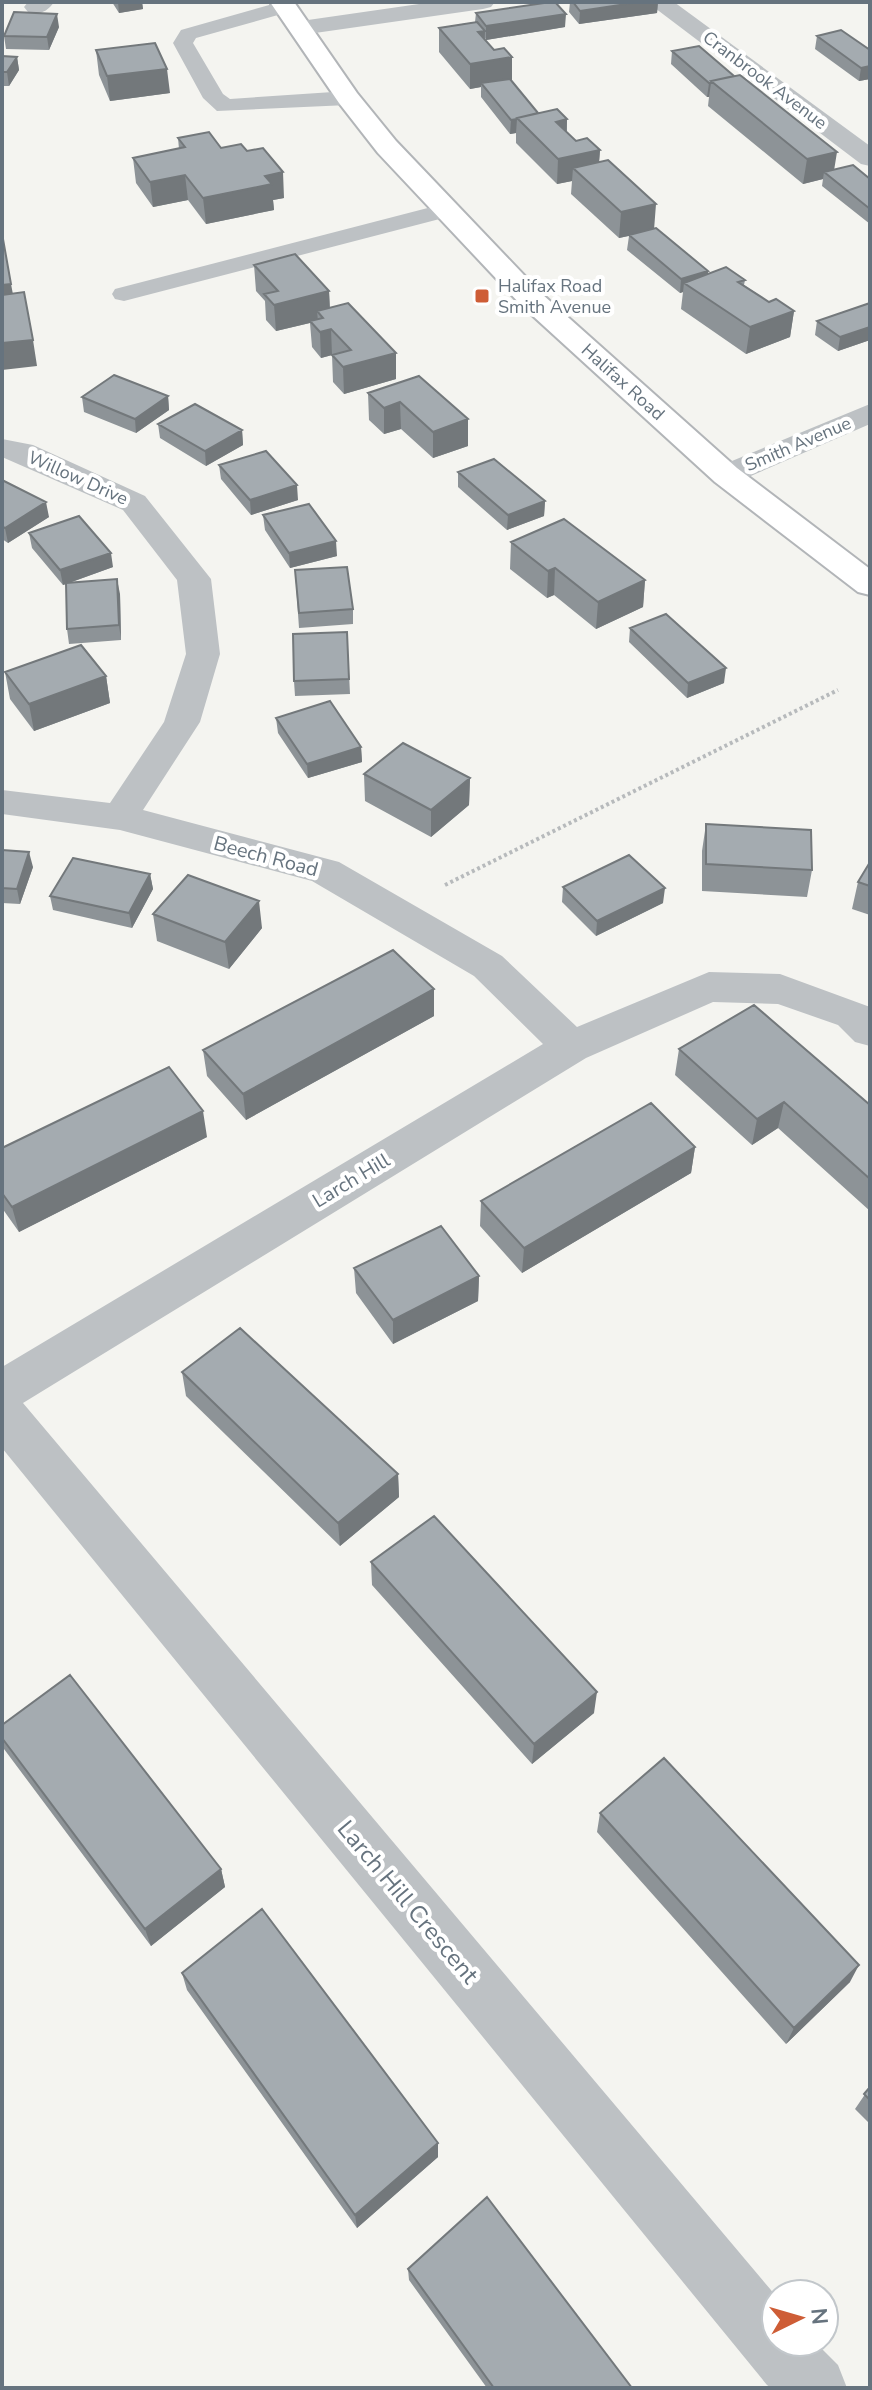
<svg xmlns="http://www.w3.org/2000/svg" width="872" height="2390" viewBox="0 0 872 2390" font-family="'Nunito Sans',sans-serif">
	<rect width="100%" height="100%" fill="#f4f4f0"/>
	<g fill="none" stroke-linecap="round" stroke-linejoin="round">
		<defs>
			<path id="highway" d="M270,2h24l63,91 39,48 146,153 195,174 133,101v26l-12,-3 -143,-110 -193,-176 -144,-153 -39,-50z"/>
		</defs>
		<use href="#highway" stroke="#b2b5b8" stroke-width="4"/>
		<path stroke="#b7babc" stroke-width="4" stroke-dasharray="3 3" stroke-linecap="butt" d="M445,885l393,-195"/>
		<path fill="#bdc1c4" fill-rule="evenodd" d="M280,2l12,1 3,4 -3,4 -96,27 -3,5 30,51 7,5 118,-8 11,7 -11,7 -131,6 -14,-13 -30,-55 8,-13z
			M447,203l8,2 4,5 -4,5 -331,86 -9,-2 -3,-5 3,-5z"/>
		<path fill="#bdc1c4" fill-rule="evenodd" d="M28,2h26c-7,10 -14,13 -26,10l-4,-5z
			M433,2h62l-4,5 -8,2 -182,26 -8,-2 -4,-5 4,-5 8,-2z
			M647,2h27l196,144v20l-9,-2z
			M870,404v20l-133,58 -11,3 -11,-3 -5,-7 5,-7z
			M2,439l31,6 112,51 66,83 9,75 -20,68 -57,88 196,52 163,94 75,71 132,-55 71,2 90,33v39l-15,-4 -17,-17 -60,-21 -65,-2 -127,56 -563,345 753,893v46h39l23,23 9,23h-76l-4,-3 -765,-937v-81l541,-323 -69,-68 -162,-95 -192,-51 -118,-16v-24l108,13 54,-81 22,-68 -9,-74 -54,-70 -121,-53z"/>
		<use href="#highway" fill="#fff" fill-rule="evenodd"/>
	</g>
	<path fill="#8d9397" d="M112,2h30l1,7 -24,4z
		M570,2h88l-1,11 -78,11 -10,-12z
		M476,13l89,14 -79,13 -1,-2v1l27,42 26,32 29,6v13l9,9 24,9 -1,12 55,67 54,42v3l37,6 -1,5 25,17 25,9 -4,26 -44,17 -65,-45 2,-17 -3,1 -53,-43 2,-14 -10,2 -48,-44 1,-13 -15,3 -41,-41v-10l-6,1 -29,-37v-10l-11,2 -31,-37v-24l36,-6z
		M59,27l-10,23 -43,-1 -2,-13z
		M817,36l53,14v29l-11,2 -44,-32z
		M96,50l74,43 -60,8 -11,-26z
		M672,51l163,119 35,9v45l-48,-38 1,-7 -20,5 -95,-78 1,-9h-2l-36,-33z
		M2,56l15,1 2,13 -10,16h-7z
		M178,138l43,10 63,50 -11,2 1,10 -68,14 -18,-24 -35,7 -17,-24 -3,-25 46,-9z
		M254,265l75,26 1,17 66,45v26l-52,15 -11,-12 -1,-27 -11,3 -9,-11 -2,-24 -34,8 -10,-11 -1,-19 -9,-10z
		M870,303v37l-32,11 -23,-16 2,-14z
		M419,376l49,70 -35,12 -32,-29 -17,5 -15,-14 -1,-27z
		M168,396l1,14 -33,23 -52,-21 -2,-15z
		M158,424l84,6 1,15 -37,21 -46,-28z
		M219,465l79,35 -47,15 -30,-36z
		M458,472l87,29 -1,15 -37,14 -49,-43z
		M2,480l47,37 -41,26 -6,-4z
		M263,515l74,41 -47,12 -25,-38z
		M29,533l84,34 -44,16 51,11 1,46 -52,4 -2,-15 -1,-45 -3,1 -31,-37z
		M511,542l134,38 -2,27 -47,22 -42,-34 -7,3 -37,-29z
		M295,570l58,39v15l-54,4z
		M630,628l94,55 -37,15 -58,-56z
		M347,632l3,62 -55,2 -1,-15z
		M5,672l101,4 4,27 -76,28 -24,-32z
		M276,718l85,29 1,15 -54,16 -30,-45z
		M364,774l106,4 -1,27 -38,32 -66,-36z
		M706,824l106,46 -5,27 -105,-6v-40z
		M2,850l31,17 -13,37 -18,-1z
		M870,862v53l-18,-6 6,-27z
		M150,874l3,15 -21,39 -79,-18 -3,-14z
		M563,887l100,16 -67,33 -34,-34z
		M153,914l109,14 -33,41 -72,-28z
		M434,989v27l-188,104 -39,-44 -4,-26z
		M679,1049l191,56v106l-92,-83 -26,17 -77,-70z
		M207,1137l-188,95 -17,-24v-60z
		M695,1147l-4,26 -169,100 -42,-47 1,-25z
		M354,1268l125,8 -1,25 -85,43 -37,-51z
		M182,1372l216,102 1,23 -59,49 -154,-150z
		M371,1562l223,151 -62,51 -160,-179z
		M2,1725l219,144 4,18 -74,59 -147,-197 -2,-5z
		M600,1813l250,169 -64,62 -189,-212z
		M182,1973l256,184 -81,71 -170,-238z
		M870,2087v37l-15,-15z
		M408,2269l224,119h-145l-78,-108z"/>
	<path fill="#73787b" d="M118,2h24l1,7 -24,4z
		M640,2h18l-1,11 -78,11 1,-13z
		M57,14l2,13 -10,23 -2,-13z
		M566,14l-1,13 -79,13v-14z
		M485,31l-1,24 -6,-23z
		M17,57l2,13 -10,16 -2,-14z
		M512,57v25l-31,1v4l-11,2v-25z
		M870,66v13l-11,2 2,-13z
		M167,69l3,24 -60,8 -3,-25z
		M709,83h2l-2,14h-2z
		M517,119l-1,14 -6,1 1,-14z
		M567,119l-1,25 -10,-22z
		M600,150l-2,26 -25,-8 -1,13 -15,3 1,-25z
		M837,152l-4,25 -9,-5 -1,7 -20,5 4,-25z
		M283,172l1,26 -11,2 1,10 -68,14 -3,-26 62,-22z
		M185,175l3,25 -35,7 -3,-25z
		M656,204l-2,26 -35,8 2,-26z
		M708,271l-1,14 -23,-2 -1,9 -3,1 1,-14z
		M11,284l5,26 -14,2v-27z
		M329,291l1,26 -7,1 -6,-7 1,10 -42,10 -2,-26z
		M794,311l-4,26 -44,17 4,-27z
		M870,327v13l-32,11 2,-14z
		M331,329l1,26 -11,3 -1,-26z
		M33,340l4,26 -35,4v-27z
		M396,353v26l-52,15 -1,-27z
		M168,396l1,14 -33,23 -1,-14z
		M400,402l1,27 -17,5v-26z
		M468,419v27l-35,12v-26z
		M242,430l1,15 -37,21 -1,-15z
		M297,485l1,15 -47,15 -1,-15z
		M545,501l-1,15 -37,14 1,-15z
		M46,502l3,15 -41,26 -3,-15z
		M336,541l1,15 -47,12 -1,-15z
		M111,553l2,14 -50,18 -3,-15z
		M555,568l-1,27 -7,3 1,-27z
		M117,579l3,15 1,46 -2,-15z
		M645,580l-2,27 -47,22 2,-27z
		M726,668l-2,15 -37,15 1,-15z
		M106,676l4,27 -76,28 -5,-27z
		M361,747l1,15 -54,16 -1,-14z
		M470,778l-1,27 -38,32v-27z
		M29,852l4,15 -13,37 -3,-15z
		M150,874l3,15 -21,39 -3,-15z
		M665,888l-2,15 -67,33 1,-15z
		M259,901l3,27 -33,41 -4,-27z
		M434,989v27l-188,104 -3,-26z
		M784,1102l-6,26 -26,17 5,-26z
		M203,1111l4,26 -188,95 -7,-25z
		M695,1147l-4,26 -169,100 2,-25z
		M479,1276l-1,25 -85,43v-24z
		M398,1474l1,23 -59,49 -2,-23z
		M597,1692l-3,21 -62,51 2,-20z
		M221,1869l4,18 -74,59 -6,-17z
		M859,1965l-9,17 -64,62 8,-16z
		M438,2143v14l-81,71 -2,-13z"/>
	<path fill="#a4abb0" stroke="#73787b" stroke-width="2" d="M551,2h4l11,12 -80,12 -10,-13z
		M573,2h67l-60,9z
		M14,12l43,2 -10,23 -43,-1z
		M477,22l8,9 -7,1 16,18 10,-2 8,9 -42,7 -31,-36z
		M841,30l29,20v16l-9,2 -44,-32z
		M155,43l12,26 -60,7 -11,-26z
		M699,46l35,30 -23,5v2h-2l-37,-32z
		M2,56l15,1 -10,15h-5z
		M740,75l97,77 -30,7 -96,-78z
		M510,79l28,34 -21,5v1l-6,1 -30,-37z
		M557,109l10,10 -11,3 20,19 11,-3 13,12 -42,9 -41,-41z
		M209,132l12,16 20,-4 6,7 16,-3 20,24 -18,4 7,8 -69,14 -18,-23 -35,7 -17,-24 52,-11 -7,-9z
		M608,160l48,44 -35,8 -48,-44z
		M853,165l17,14v30l-46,-37z
		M656,228l52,43 -27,8 -52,-44z
		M2,239h1l8,45 -9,1z
		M295,254l34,37 -55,14 -10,-11 14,-3 -24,-26z
		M726,267l19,13 -7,2 31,20 7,-3 18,12 -44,16 -66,-44z
		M24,292l9,48 -31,3v-48z
		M348,303l48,50 -53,14 -11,-12 19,-5 -20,-21 -11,3 -10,-11 13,-3 -6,-7z
		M870,303v24l-30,10 -23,-16z
		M114,375l54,21 -33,23 -53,-22z
		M419,376l49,43 -35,13 -33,-30 -16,6 -16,-15z
		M195,404l47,26 -37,21 -47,-27z
		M266,451l31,34 -47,15 -31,-35z
		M494,459l51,42 -37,14 -50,-43z
		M2,480l44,22 -41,26 -3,-2z
		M309,504l27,37 -47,12 -26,-38z
		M79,516l32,37 -51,17 -31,-37z
		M564,519l81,61 -47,22 -43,-34 -7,3 -37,-29z
		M347,567l6,42 -54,4 -4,-43z
		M117,579l2,46 -52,4 -1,-46z
		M666,614l60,54 -38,15 -58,-55z
		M347,632l2,47 -55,2 -1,-47z
		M81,645l25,31 -77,28 -24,-32z
		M330,701l31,46 -54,17 -31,-46z
		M403,743l67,35 -39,32 -67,-36z
		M706,824l105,6 1,40 -106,-6z
		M2,850l27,2 -12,37 -15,-1z
		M629,855l36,33 -68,33 -34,-34z
		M73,858l77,16 -21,39 -79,-17z
		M870,862v24l-12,-4z
		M188,875l71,26 -34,41 -72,-28z
		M393,950l41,39 -191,105 -40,-44z
		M754,1005l116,100v74l-86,-77 -27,17 -78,-70z
		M169,1067l34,44 -191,96 -10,-14v-45z
		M651,1103l44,44 -171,101 -43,-47z
		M441,1226l38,50 -86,44 -39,-52z
		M240,1328l158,146 -60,49 -156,-151z
		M434,1516l163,176 -63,52 -163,-182z
		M70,1675l151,194 -76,60 -143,-191v-13z
		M664,1758l195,207 -65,63 -194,-215z
		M262,1909l176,234 -83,72 -173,-242z
		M870,2087v13l-6,-6z
		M487,2197l145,191h-138l-86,-119z"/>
	<rect fill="#ce5d36" stroke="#fff" stroke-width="3" x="474" y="288" width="16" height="16" rx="4"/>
	<g text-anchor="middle" stroke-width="8" stroke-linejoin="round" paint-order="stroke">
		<g font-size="18" fill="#66737e" stroke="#fff">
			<text transform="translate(765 80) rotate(37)" y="6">Cranbrook Avenue</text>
			<text transform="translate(623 382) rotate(42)" y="6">Halifax Road</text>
			<text transform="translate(798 444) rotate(-23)" y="6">Smith Avenue</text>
			<text transform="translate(78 478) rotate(24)" y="6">Willow Drive</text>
		</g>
		<g font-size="18" fill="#66737e" stroke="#fff" text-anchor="start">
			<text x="498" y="292">Halifax Road<tspan x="498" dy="21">Smith Avenue</tspan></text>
		</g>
		<g font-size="20" fill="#66737e" stroke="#fff">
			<text transform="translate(266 856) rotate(15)" y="7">Beech Road</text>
			<text transform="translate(351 1180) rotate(-31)" y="7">Larch Hill</text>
		</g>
		<g font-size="24" fill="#66737e" stroke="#fff">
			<text transform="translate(408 1902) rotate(50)" y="8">Larch Hill Crescent</text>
		</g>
	</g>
	<rect width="872" height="2390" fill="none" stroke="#66737e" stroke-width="8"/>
	<g transform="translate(800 2318) rotate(85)"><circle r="38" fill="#ffffff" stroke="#c2c7cb" stroke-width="2"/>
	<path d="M0-6L14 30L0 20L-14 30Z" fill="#ce5d36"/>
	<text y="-12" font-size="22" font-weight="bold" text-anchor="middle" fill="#66737e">N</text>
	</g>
</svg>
